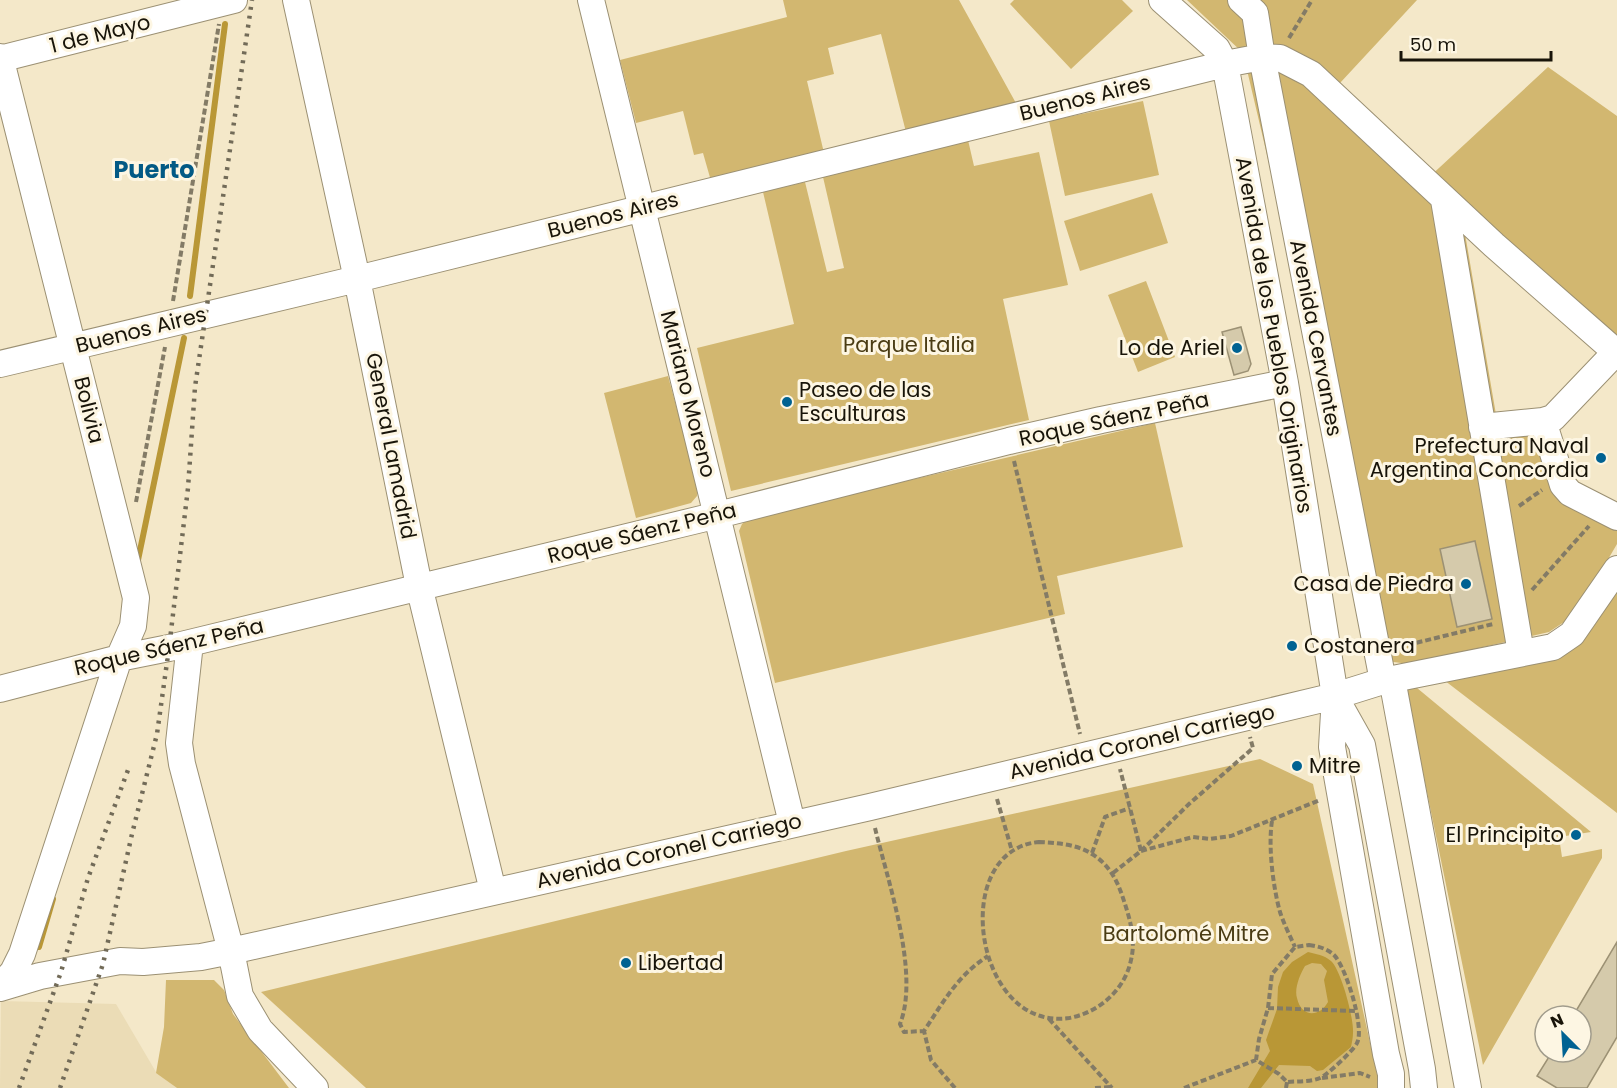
<svg xmlns="http://www.w3.org/2000/svg" width="1617" height="1088" viewBox="0 0 1617 1088" font-family="Poppins,sans-serif">
	<rect width="100%" height="100%" fill="#f4e8c9"/>
	<path fill="#ebdcb6" d="M1,1001l115,3 40,68 21,16h-177z"/>
	<path fill="#d2b770" d="M783,0h176l58,105 -111,27 -25,-98 -53,14 6,26 -27,7 17,72 -113,28 -8,-28 -9,2 -11,-44 -47,12 -16,-63 167,-43z
		M1014,0h108l11,11 -62,58 -61,-65z
		M1187,0h230l-77,83 86,97 122,-113 69,49v230l-155,-130 37,216 32,-7 25,51 61,48v20l-41,70 -27,18 -140,32 -23,-3 -143,-608z
		M1143,101l16,74 -94,21 -16,-75z
		M968,140l6,26 65,-14 29,133 -65,14 26,121 -298,71 -34,-143 97,-24 -31,-132 42,-10 22,90 17,-4 -21,-91z
		M1152,193l16,50 -88,28 -16,-50z
		M1146,281l29,76 -37,15 -30,-77z
		M668,376l30,111 -1,9 -6,7 -55,15 -32,-125z
		M1155,423l28,124 -126,29 8,38 -290,69 -36,-152 3,-7 9,-7z
		M1617,583v230l-177,-136 82,-20z
		M1411,683l180,149 -32,5 3,20 40,-8v9l-119,207 -78,-380z
		M1260,759l53,25 67,304h-1014l-105,-96 585,-141z
		M166,980h48l10,10 9,24 56,74h-112l-21,-15 8,-46z"/>
	<path fill="#b99736" fill-rule="evenodd" d="M1308,952c8,2 16,3 23,9 10,9 23,57 22,72 0,4 -1,9 -2,14l-28,23 -6,1 -7,-5 -31,-1 -18,23h-13l22,-37 -4,-11 11,-31 1,-22 5,-15 9,-10zM1312,963l9,1 6,7 -3,9 4,22c-9,16 -27,15 -31,-4 -3,-9 3,-24 8,-32z"/>
	<g fill="none" stroke-linecap="round" stroke-linejoin="round">
		<path stroke="#b99736" stroke-width="6" d="M190,296l35,-272
			M137,565l47,-227
			M39,947l14,-48"/>
	</g>
	<path fill="#d5caab" stroke="#9c9174" stroke-width="1.5" d="M1241,327l10,37 -3,7 -14,4 -12,-43z
		M1475,541l17,78 -35,8 -17,-78z
		M1617,942v95l-30,51h-30l-20,-12 15,-24h29v-36h-8z"/>
	<g fill="none" stroke-linecap="round" stroke-linejoin="round">
		<defs>
			<path id="minor" d="M296,0l61,279 62,307 74,305
				M591,0l201,823
				M1162,0l55,49 8,15 60,319 50,313 -3,51 54,307 5,20v14
				M1241,0l14,13 7,44 121,624
				M0,57l136,541 -3,28 -14,32 -97,296 -9,18 -13,14
				M0,59l234,-59
				M1444,200l77,453
				M0,364l357,-85 868,-215 37,-7 18,1 31,16 183,171 123,108
				M1543,421l20,64 7,8 47,24
				M1482,427l61,-6 10,-3 63,-66
				M190,643l-11,100 3,21 49,187 9,45 20,34 55,58
				M1392,679l76,409
				M0,689l119,-31 50,-10 549,-133 291,-74 92,-21 184,-37
				M1335,697l27,48 60,324 2,19
				M0,988l40,-12 80,-15 23,1 58,-5 30,-6 639,-144 465,-111 48,-15 170,-34 19,-13 45,-65"/>
		</defs>
		<use href="#minor" stroke="#9b9073" stroke-width="28"/>
		<path stroke="#837b66" stroke-width="4" stroke-dasharray="6 3" stroke-linecap="butt" d="M1289,38l23,-38
			M173,301l46,-277
			M1014,461l66,273
			M136,502l29,-155
			M1519,506l23,-16
			M1532,590l57,-64
			M1399,647l94,-23
			M997,799l15,52
			M1272,821c-4,25 1,66 8,91 4,12 10,24 15,35
			M875,828c13,54 45,145 25,196l4,8 20,-1
			M1039,842c17,1 38,2 53,12 18,11 26,28 32,47 6,18 12,39 7,59 -6,30 -33,53 -62,58 -95,14 -121,-168 -30,-176z
			M1141,851l52,-14 17,2 21,-3 89,-36
			M1141,851l48,-47 64,-56 -3,-11
			M1092,853l13,-36 25,-9
			M1113,873l28,-22 -21,-82
			M1309,945c9,1 19,4 25,10 12,12 31,73 23,88 -3,7 -31,33 -37,35 -9,4 -23,3 -33,4l-8,-8 -23,-14 3,-21 9,-31 4,-34 23,-27z
			M1268,1008l88,3
			M1049,1019l63,69
			M1322,1078l38,-5 10,4
			M955,1088l-24,-28 -7,-29c20,-30 34,-56 64,-75
			M1095,1088l16,-1
			M1184,1088l72,-28
			M1286,1088l1,-6"/>
		<use href="#minor" stroke="#fff" stroke-width="26"/>
		<path stroke="#726b58" stroke-width="4.5" stroke-dasharray="3 6" stroke-linecap="butt" d="M19,1088l42,-116 27,-94 40,-108
			M60,1088l43,-124 29,-130 25,-100 12,-86 19,-160 7,-101 57,-387"/>
	</g>
	<g fill="#006292" stroke="#fdf6e3" stroke-width="2">
		<circle cx="1237" cy="348" r="6"/>
		<circle cx="787" cy="402" r="6"/>
		<circle cx="1601" cy="458" r="6"/>
		<circle cx="1466" cy="584" r="6"/>
		<circle cx="1292" cy="646" r="6"/>
		<circle cx="1297" cy="766" r="6"/>
		<circle cx="1576" cy="835" r="6"/>
		<circle cx="626" cy="963" r="6"/>
	</g>
	<g text-anchor="middle" stroke-width="6" stroke-linejoin="round" paint-order="stroke">
		<g font-size="21" fill="#181409" stroke="#fdf6e3">
			<text transform="translate(100 34) rotate(-14)" y="7">1 de Mayo</text>
			<text transform="translate(1085 98) rotate(-14)" y="7">Buenos Aires</text>
			<text transform="translate(613 215) rotate(-14)" y="7">Buenos Aires</text>
			<text transform="translate(141 330) rotate(-14)" y="7">Buenos Aires</text>
			<text transform="translate(1274 335) rotate(80)" y="7">Avenida de los Pueblos Originarios</text>
			<text transform="translate(1316 338) rotate(79)" y="7">Avenida Cervantes</text>
			<text transform="translate(688 394) rotate(76)" y="7">Mariano Moreno</text>
			<text transform="translate(89 410) rotate(76)" y="7">Bolivia</text>
			<text transform="translate(1114 419) rotate(-12)" y="7">Roque Sáenz Peña</text>
			<text transform="translate(391 446) rotate(79)" y="7">General Lamadrid</text>
			<text transform="translate(642 533) rotate(-14)" y="7">Roque Sáenz Peña</text>
			<text transform="translate(169 647) rotate(-13)" y="7">Roque Sáenz Peña</text>
			<text transform="translate(1142 742) rotate(-13)" y="7">Avenida Coronel Carriego</text>
			<text transform="translate(669 851) rotate(-13)" y="7">Avenida Coronel Carriego</text>
		</g>
		<g font-size="21" fill="#4a3c14" stroke="#fdf6e3">
			<text x="909" y="352">Parque Italia</text>
			<text x="1186" y="941">Bartolomé Mitre</text>
		</g>
		<g font-size="21" fill="#181409" stroke="#fdf6e3" text-anchor="end">
			<text x="1225" y="355">Lo de Ariel</text>
			<text x="799" y="397" text-anchor="start">Paseo de las<tspan x="799" dy="24">Esculturas</tspan></text>
			<text x="1589" y="453">Prefectura Naval<tspan x="1589" dy="24">Argentina Concordia</tspan></text>
			<text x="1454" y="591">Casa de Piedra</text>
			<text x="1304" y="653" text-anchor="start">Costanera</text>
			<text x="1309" y="773" text-anchor="start">Mitre</text>
			<text x="1564" y="842">El Principito</text>
			<text x="638" y="970" text-anchor="start">Libertad</text>
		</g>
		<g font-size="24" font-weight="bold" fill="#035a85" stroke="#fdf6e3">
			<text x="154" y="178">Puerto</text>
		</g>
	</g>
	<g transform="translate(1563 1034) rotate(336)"><circle r="28" fill="#fdf6e3" stroke="#a19c8c" stroke-width="1.5"/>
	<path d="M0-4.5L10 22L0 15L-10 22Z" fill="#006292"/>
	<text y="-9" font-size="16" font-weight="bold" text-anchor="middle" fill="#181409">N</text>
	</g>
	<path d="M1401 51v9h150v-9" fill="none" stroke="#181409" stroke-width="3"/>
	<text x="1410" y="51" font-size="18" fill="#181409" stroke="#fdf6e3" stroke-width="4.5" paint-order="stroke">50 m</text>
</svg>
